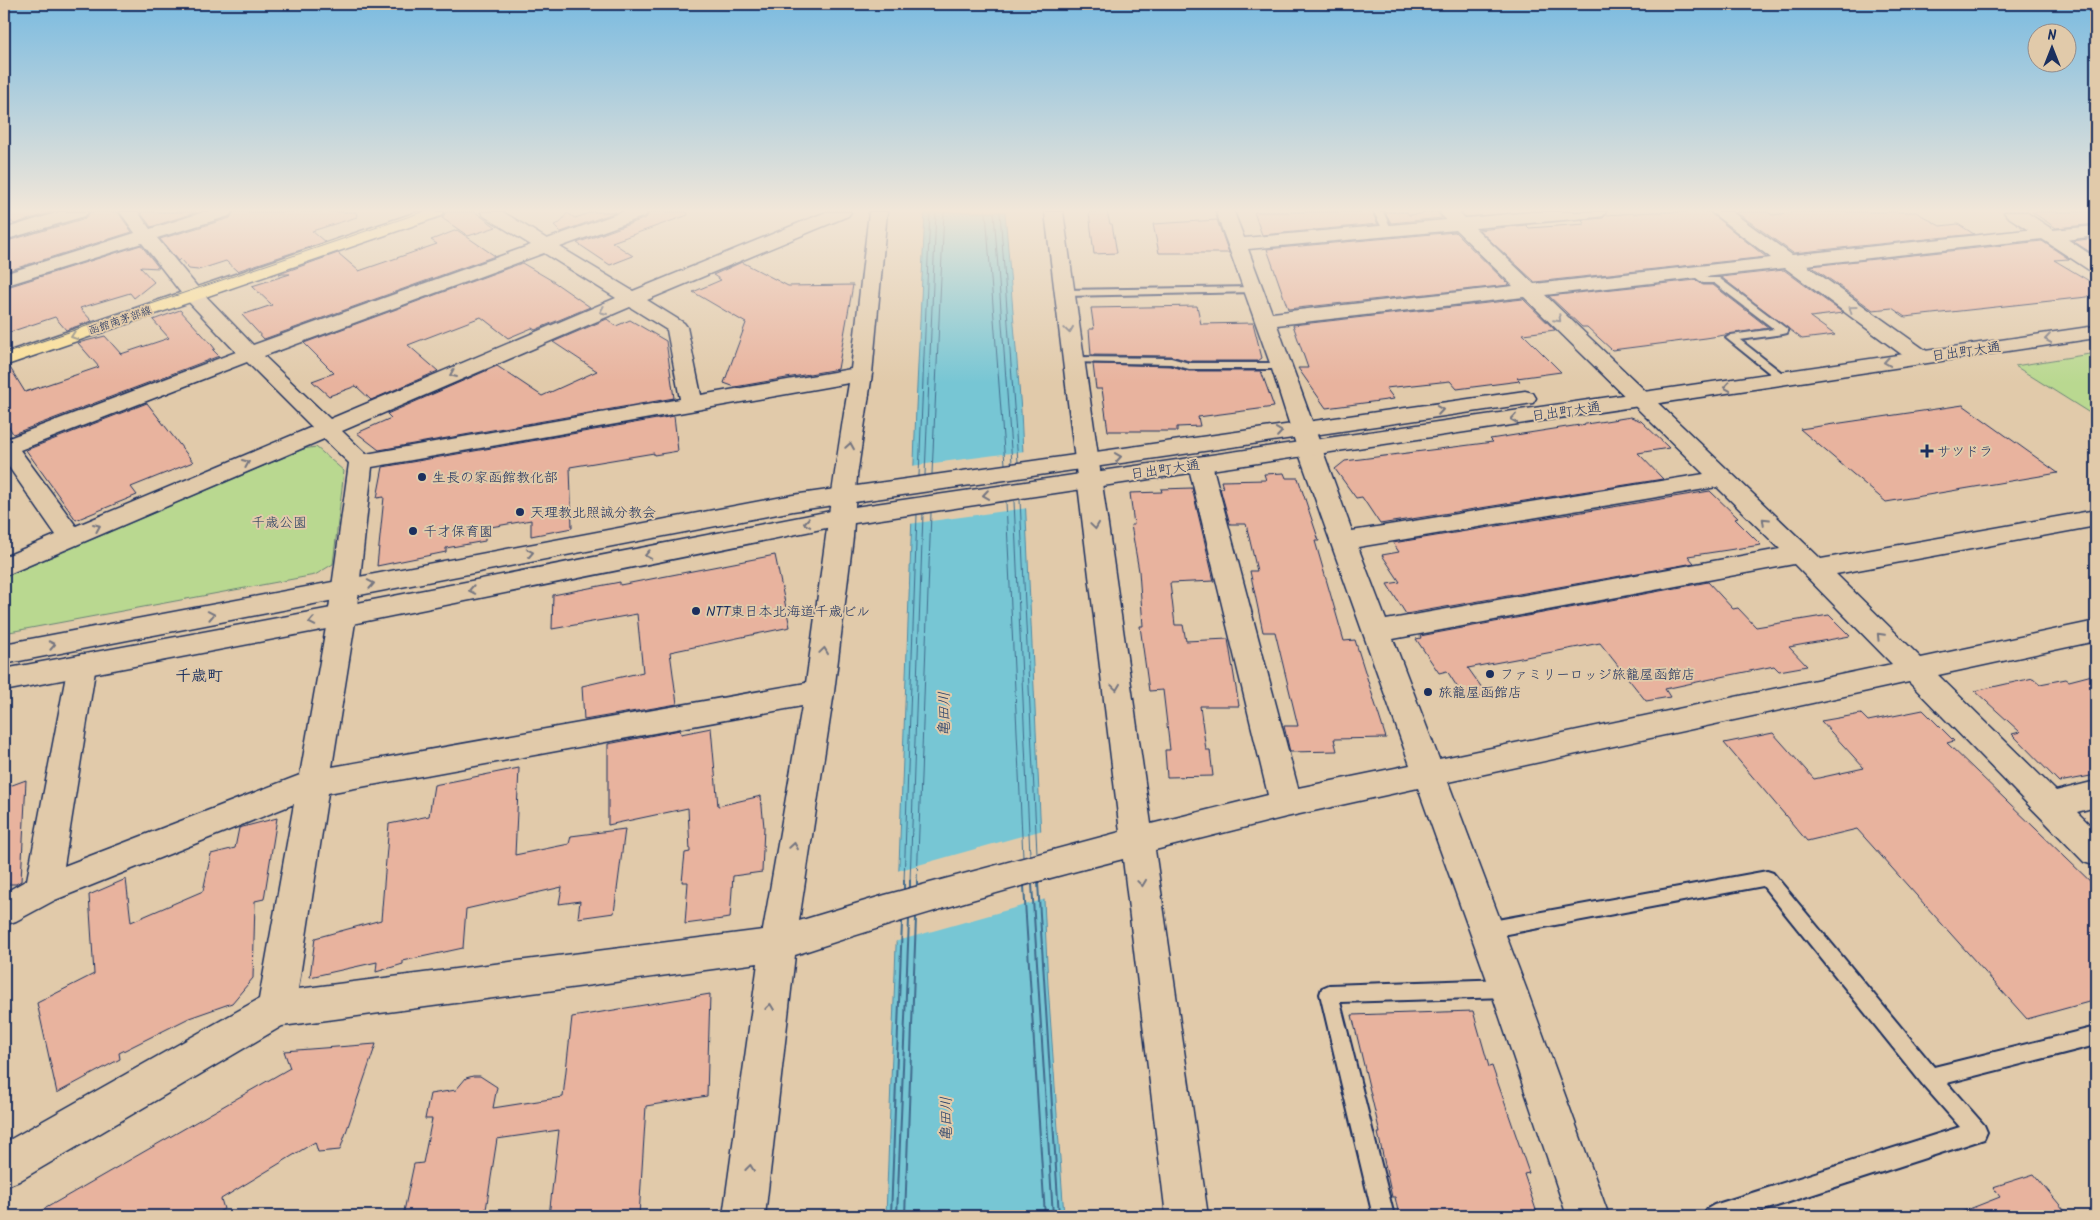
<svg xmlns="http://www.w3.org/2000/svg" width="2100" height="1220" viewBox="0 0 2100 1220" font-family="Kalam,'Klee One',sans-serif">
	<rect width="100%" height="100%" fill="#e1caaa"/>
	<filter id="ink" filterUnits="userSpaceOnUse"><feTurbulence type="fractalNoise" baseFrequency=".02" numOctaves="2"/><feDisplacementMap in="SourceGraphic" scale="10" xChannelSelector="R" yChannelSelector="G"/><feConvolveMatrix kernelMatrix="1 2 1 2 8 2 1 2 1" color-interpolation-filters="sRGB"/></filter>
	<g filter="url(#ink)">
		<path fill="#b9d890" stroke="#6a8477" d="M2096,353v64l-81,-51z
			M316,447l28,24 -11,93 -18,11 -311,58v-56l299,-128z"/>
		<path fill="#77c6d4" stroke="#528aa5" d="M925,212h80l16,199 27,574 16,231h-178l30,-808z"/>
		<path fill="#e1caaa" d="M1025,451l3,57 -119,16 2,-58z
			M1043,830l3,69 -152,43 3,-71z"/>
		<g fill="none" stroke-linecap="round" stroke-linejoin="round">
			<path stroke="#406b8d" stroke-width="1" d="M986,212l19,252
				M994,212l18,251
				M1000,212l18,250
				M932,474l12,-262
				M925,475l11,-263
				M919,476l11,-264
				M1020,500l17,353
				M1014,501l16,354
				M1006,502l17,355
				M904,882l13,-367
				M910,882l13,-368
				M917,882l14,-369"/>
			<path stroke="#406b8d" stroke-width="2" d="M1038,883l21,333
				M1032,884l21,332
				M917,885v-5
				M1024,886l21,330
				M910,887v-7
				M904,889v-9
				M891,1216l11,-294
				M897,1216l12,-296
				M905,1216l11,-298"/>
		</g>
		<path fill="#e8b39e" stroke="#1b2f5e" d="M4,212h48l-38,12 -10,-9z
			M90,212h28l14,20 -128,40v-30l82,-24z
			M140,212h57l-46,15z
			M234,212h122l1,5 -45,14 13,11 -88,29 -11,-10 -28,9 -9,-1 -9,-10 -2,2 -18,-22 70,-21z
			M446,212h29l21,15 -28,9 -26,-18z
			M592,212h24l-55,20 -7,-7 6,-2 7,-10 8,5z
			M650,212h37l1,3 -76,27 21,14 -23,9 -33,-22 69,-25z
			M1089,212h18l3,12h2l5,29 -23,1z
			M1254,212h118l6,12 -116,11z
			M1385,212h22l2,3 28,-3 5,6 -51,5z
			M1652,212h57l57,45 -231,25 -56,-52 47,-5 3,3 56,-4 -4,-4 22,-2 3,-3z
			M1736,212h32l4,3 25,-3h119l24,14 18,-2 16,10 -181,19z
			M2032,212h64v12l-40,4z
			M1217,220l12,33h-70l-6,-29z
			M457,230l38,26 -231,83 -22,-24 30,-10 -20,-19 38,-12h-11l59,-21 21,18 78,-27 -6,-4z
			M1455,232l54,53 -221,24 -21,-60z
			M2096,238v18l-23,-15z
			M2042,241l27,18 -15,1 42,25v11l-191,21 -13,-9 -19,2 -62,-44z
			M141,245l18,23 -19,-1 14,15 -20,16 -4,-5 -50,15 12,13 -26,9 -11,-13 -51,17v-46z
			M742,262l46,24 65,-1 -15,84 -103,18 -11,-4 22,-60 -53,-31 28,-12 -8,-5z
			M522,263l29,17 39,27 -55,23 -3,-2 -24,10 -27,-21 -73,28 30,26 -67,29 -15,-14 -27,10 -17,-15 22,-8 -30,-30z
			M1784,270l59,43 -33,4 25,18 -33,4 -81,-62z
			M1696,280l7,5h10l56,43 -63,10 -94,12 -25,-23h-5l-33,-31z
			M1523,299l32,31 -32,4 38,38 -44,6 3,3 -63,8 -7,-8 -64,7 8,11 -68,9 -28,-40h10l-15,-43z
			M1197,306l4,18 52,-1 9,35 -4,3h-69l-18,-5 -80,-1 -2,-26h5l-3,-21z
			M180,310l32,35 3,4 -2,1 6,6 -206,78 -9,-16v-50l5,-2 16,26 74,-25 -21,-24 27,-7 16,18 48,-16 -16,-18z
			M607,319l9,7 14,-6 36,21 8,57 -295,52 -22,-17 34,-15 -4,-4 110,-48 45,30 55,-25 -44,-29z
			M1093,364l78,2 18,5h72l13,36 -76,10 2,9 -23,1v4h-69l-6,-42h-6z
			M147,403l46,59 -62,25 6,8 -61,25 -50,-70z
			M1963,405l95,68 -172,29 -86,-73z
			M674,416l4,35 -24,4v-2l-84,14 2,61 -41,8v-16l-46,8v13l-39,7v4l-69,14 7,-69 -7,1 6,-31z
			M1631,417l10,4 28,27 -31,5 25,26 -283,45 -18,-27 -6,1 -21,-29 10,-8 148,-19 -3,-3z
			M1284,473l2,5h12l21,63h-4l29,100 11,-1 31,98 -52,1 3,12 -47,1 -6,-26h14l-23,-94h-12l-13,-61h7l-11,-47h-16l-10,-36h3l-2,-7 45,-1 -2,-6z
			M1192,488l22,93 -44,2 5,42h8l3,16 42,-2 11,67h-39l6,44h4l3,26 -46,1 -2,-27h5l-7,-60 -14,1 -9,-65h3l-4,-55 -8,-46h3l-4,-32 32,-1 -1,-3z
			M1710,491l28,27 -3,1 26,26 -73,11 6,7 -288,51 -19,-30 13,-2 -18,-27 17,-3 -6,-9z
			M775,555l15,72 -120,25 7,52 -93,16 -2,-34 61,-14 -6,-58 -85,15 1,-34 67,-13v3z
			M1708,582l25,27 5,-1 18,19 73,-12 21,21 -61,11 18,19 -28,5 -5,-5 -77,16 -32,7 5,8 -24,4 -46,-58 -132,25 19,27 -22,4 -18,-28 -8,2 -23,-34 5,-1 -1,-2z
			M2096,674v101l-37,7 -47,-48 8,-2 -45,-41 58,-13 7,6 26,-5 3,2z
			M1923,710l31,31 -7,2 149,144v113l-69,19 -170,-190 -50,12 -83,-98 49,-10 41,46 50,-11 -43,-47 40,-7 7,7z
			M711,728l7,78 43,-10 3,31 -2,45 -29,4 -3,42 -45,6 3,-42h-6l3,-29 5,-1 -2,-44 -80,17v-81l72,-14 1,4z
			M519,768l-4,87 54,-11 2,-8 54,-7 -11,84 -36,5 2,-17 -21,3 3,-17 -96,22 -3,39 -60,13v3l-27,8 1,-10 -67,15 5,-39 66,-18 8,-96 40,-8 5,-31z
			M26,780l-5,101 -5,3h-12v-96z
			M277,818l-13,81 -9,2 -2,77 -21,25 -43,15 -70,35 1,6 -63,34 -20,-90 57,-29 -5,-79 37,-16 5,43 72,-31 8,-37 24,-6 4,-20z
			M710,994l-3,102 -61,10 -7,110h-90l10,-86 -62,9 -12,77h-82l11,-52 9,-1 9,-44h-7l5,-25 26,-4 10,-12 7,-2h7l17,11 -4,21 70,-11 9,-80z
			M1473,1011l16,56 3,-1 37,107 -5,1 14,42h-139l-4,-19h-3l-14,-64h2l-28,-118z
			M376,1044l-36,106 -22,2 -3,-10 -94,57 3,10 -12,7h-180l258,-148 -6,-17z
			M2034,1174l35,42h-115v-1l46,-18 -7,-10z"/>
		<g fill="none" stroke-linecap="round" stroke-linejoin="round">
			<defs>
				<path id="lane" d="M1374,212h9l10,20 -2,2h-6z
					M1692,268l16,10h11l68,51 1,2 -1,2 -4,1 -43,6 46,36 1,2 -1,2h-8l-52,-42 5,-3 43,-6 -60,-46h-11l-14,-10v-4z
					M1253,287l3,1v4l-192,4 -5,-3 5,-3z
					M1073,357l98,1 18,5h93l5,3 -5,3h-93l-18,-5 -102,-2 -1,-2 1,-2z
					M1767,871l6,2 161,194 162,-40v18l-149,38 37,42 3,7 -3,7 -238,77h-42l3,-7 7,-4 246,-78 -37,-42 -160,-199 -277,52 -6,-2 -3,-6 3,-6 6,-2z
					M1507,979l6,3 3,6 -3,6 -6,3 -167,5 54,214h-21l-53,-222 2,-6 7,-3z"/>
				<path id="street" d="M59,212h29l-3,4 -81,24v-11z
					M120,212h18l12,17 54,-17h28l-3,4 -72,22 42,51 54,56 278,-100 -47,-29 -3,-4h22l44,27 75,-27h26l-3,4 -85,31 73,44 193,-79h25l-3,4 -201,84 37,23 3,4 14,68 150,-26 18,-157h18l-15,162 -15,102 -4,61 -19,155 -35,229 86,-26 235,-63 -75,-620h18l88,612 117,-29 -80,-331 4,-5 8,-2 8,2 4,5 86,324 112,-23 -113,-317 -26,-82 -55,-154h18l10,26 202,-18 -7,-8h20l6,6 68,-6h73l-3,4 -6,1 -122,11 59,56 237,-26 -60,-46h21l60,43 253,-27 7,2 44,-4v10l-46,6 -7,-3 -237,26 122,87 3,5 -3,5 -8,1 -8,-1 -127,-94 -240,27 276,264 275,-49v16l-260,48 85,84 175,-37v20l-158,34 118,116 40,-10v26l-19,5 19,19v35l-12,-4 -175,-180 -461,100 78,206 83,228h-42l-77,-228 -72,-200 -132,29 -131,33 53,366h-42l-43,-357c-111,28 -220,60 -328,96l-30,261h-42l35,-253 -476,63 -263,155 -15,6v-44l255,-144 35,-195 -239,96 -39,21 -12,4v-32l23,-13 41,-215 4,-7 10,-4 10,4 4,7 -32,201 236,-91 28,-159 21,-153 -25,-24 -320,137v-19l52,-22 -52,-75v-23l5,1 227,-86 -51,-54 -43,-55 -138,43v-12l131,-41zM1456,230l57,56 -241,27 -24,-64zM544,253l72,45 -286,121 -66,-63zM1524,297l180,177 -352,57 -75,-206zM630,307l37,23 13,69 -314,55 -24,-23zM247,362l65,65 -236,99 -56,-76zM849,383c-17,100 -29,200 -43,300l-474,84 24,-151 16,-149zM1717,487l63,62 -394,71 -28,-73zM1794,564l98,100 -453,95 -46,-120zM802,706l-39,224 -465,59 30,-196z"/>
				<path id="secondary" d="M2004,212h22l70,46v14l-7,-2 -82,-54z
					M2096,326v12l-1255,187 -499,101 -338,65v-22l338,-63 499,-97z
					M1525,391l8,2 3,5 -3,5 -740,108 -789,153v-20l789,-149z"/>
				<path id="primary" d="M417,212h27l-3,4 -437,150v-13z"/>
			</defs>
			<use href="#lane" stroke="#1b2f5e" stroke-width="4"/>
			<use href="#street" stroke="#1b2f5e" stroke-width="3"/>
			<use href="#secondary" stroke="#1b2f5e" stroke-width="3"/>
			<use href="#primary" stroke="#1b2f5e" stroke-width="3"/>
			<use href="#lane" fill="#e1caaa" fill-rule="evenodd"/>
			<use href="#street" fill="#e1caaa" fill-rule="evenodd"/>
			<use href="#secondary" fill="#e1caaa" fill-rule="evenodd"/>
			<use href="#primary" fill="#fadf96" fill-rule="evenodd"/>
			<path stroke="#1b2f5e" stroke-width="1" d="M4,354l418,-142"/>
		</g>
		<defs><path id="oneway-chevron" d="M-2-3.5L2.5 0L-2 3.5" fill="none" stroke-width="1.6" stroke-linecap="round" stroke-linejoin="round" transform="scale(1.25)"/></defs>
		<g stroke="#747580">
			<use href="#oneway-chevron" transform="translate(1852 309) rotate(-144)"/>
			<use href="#oneway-chevron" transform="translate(603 311) rotate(157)"/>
			<use href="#oneway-chevron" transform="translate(1558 319) rotate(45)"/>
			<use href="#oneway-chevron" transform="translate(1069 330) rotate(82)"/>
			<use href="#oneway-chevron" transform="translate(2048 339) rotate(172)"/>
			<use href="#oneway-chevron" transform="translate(1887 362) rotate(171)"/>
			<use href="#oneway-chevron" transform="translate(453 374) rotate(157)"/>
			<use href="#oneway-chevron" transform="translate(1727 387) rotate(171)"/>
			<use href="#oneway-chevron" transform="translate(1440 410) rotate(-8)"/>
			<use href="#oneway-chevron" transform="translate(1514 419) rotate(172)"/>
			<use href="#oneway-chevron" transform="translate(1279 432) rotate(-8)"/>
			<use href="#oneway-chevron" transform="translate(850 446) rotate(-81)"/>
			<use href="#oneway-chevron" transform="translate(1118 457) rotate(-8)"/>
			<use href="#oneway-chevron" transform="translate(246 463) rotate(-23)"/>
			<use href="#oneway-chevron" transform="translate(986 495) rotate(172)"/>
			<use href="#oneway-chevron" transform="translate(1765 521) rotate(-136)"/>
			<use href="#oneway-chevron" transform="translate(807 523) rotate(170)"/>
			<use href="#oneway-chevron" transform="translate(1095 526) rotate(82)"/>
			<use href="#oneway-chevron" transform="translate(97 527) rotate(-23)"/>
			<use href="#oneway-chevron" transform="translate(530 553) rotate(-11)"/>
			<use href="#oneway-chevron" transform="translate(648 555) rotate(169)"/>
			<use href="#oneway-chevron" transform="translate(371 584) rotate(-11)"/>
			<use href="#oneway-chevron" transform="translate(472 590) rotate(169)"/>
			<use href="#oneway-chevron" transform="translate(211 615) rotate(-11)"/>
			<use href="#oneway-chevron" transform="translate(312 622) rotate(169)"/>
			<use href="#oneway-chevron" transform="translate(1880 636) rotate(-134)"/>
			<use href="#oneway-chevron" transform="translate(52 645) rotate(-11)"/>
			<use href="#oneway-chevron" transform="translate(824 651) rotate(-82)"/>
			<use href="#oneway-chevron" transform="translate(1116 687) rotate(82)"/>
			<use href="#oneway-chevron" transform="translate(794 846) rotate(-81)"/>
			<use href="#oneway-chevron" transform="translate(1142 883) rotate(82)"/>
			<use href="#oneway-chevron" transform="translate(770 1007) rotate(-83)"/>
			<use href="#oneway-chevron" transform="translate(750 1168) rotate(-83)"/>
		</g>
		<use stroke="#8a877a" href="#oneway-chevron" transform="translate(74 336) rotate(161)"/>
	</g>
	<linearGradient id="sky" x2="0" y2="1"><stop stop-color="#7bbbe0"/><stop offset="0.55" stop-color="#f2e7d9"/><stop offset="1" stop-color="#f2e7d9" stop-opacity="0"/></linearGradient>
	<rect width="2100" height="383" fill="url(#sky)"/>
	<g fill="#1b2f5e" stroke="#e1caaa" stroke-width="2">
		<path d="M1924.5 443.5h5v5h5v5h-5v5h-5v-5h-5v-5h5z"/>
		<circle cx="422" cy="477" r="5"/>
		<circle cx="520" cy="512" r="5"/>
		<circle cx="413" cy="531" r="5"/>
		<circle cx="696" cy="611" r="5"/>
		<circle cx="1490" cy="674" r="5"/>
		<circle cx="1428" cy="692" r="5"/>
	</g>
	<g text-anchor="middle" stroke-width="4" stroke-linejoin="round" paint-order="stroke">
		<g font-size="11" fill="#1b2f5e" stroke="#e1caaa">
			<text transform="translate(120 320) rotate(-19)" y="4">函館南茅部線</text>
		</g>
		<g font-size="14" fill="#1b2f5e" stroke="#e1caaa">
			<text transform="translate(1966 351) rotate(-8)" y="5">日出町大通</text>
			<text transform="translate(1566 411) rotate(-8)" y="5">日出町大通</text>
			<text transform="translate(1165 469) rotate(-8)" y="5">日出町大通</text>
		</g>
		<g font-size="14" fill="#1b2f5e" stroke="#e1caaa" text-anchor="start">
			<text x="1937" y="456">サツドラ</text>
			<text x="432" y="482">生長の家函館教化部</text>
			<text x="530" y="517">天理教北照誠分教会</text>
			<text x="423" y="536">千才保育園</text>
			<text x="706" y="616">NTT東日本北海道千歳ビル</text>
			<text x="1500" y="679">ファミリーロッジ旅籠屋函館店</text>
			<text x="1438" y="697">旅籠屋函館店</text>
		</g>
		<g font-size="14" fill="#2b4063" stroke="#e1caaa">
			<text x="279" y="527">千歳公園</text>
		</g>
		<g font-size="15" font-style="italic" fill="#243e6a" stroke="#e1caaa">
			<text transform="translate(944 714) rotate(-90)" y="5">亀田川</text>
			<text transform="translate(946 1119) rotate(-90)" y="5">亀田川</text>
		</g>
		<g font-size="16" font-weight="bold" fill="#1b2f5e" stroke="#e1caaa">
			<text x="199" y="681">千歳町</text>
		</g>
	</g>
	<rect width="2100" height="1220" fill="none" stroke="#e1caaa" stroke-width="20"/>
	<rect x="10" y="10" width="2080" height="1200" fill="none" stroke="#1b2f5e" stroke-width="2" filter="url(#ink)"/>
	<g transform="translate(2052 48)"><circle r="24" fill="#e1caaa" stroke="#928c8c"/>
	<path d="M0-4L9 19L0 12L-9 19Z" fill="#1b2f5e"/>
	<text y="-8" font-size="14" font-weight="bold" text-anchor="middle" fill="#1b2f5e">N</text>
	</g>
</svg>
